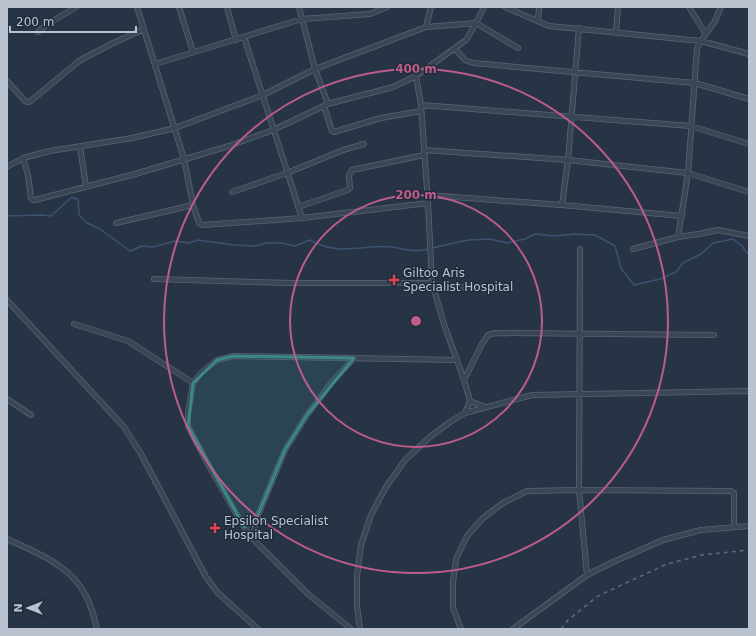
<svg xmlns="http://www.w3.org/2000/svg" width="756" height="636" font-family="'DejaVu Sans',sans-serif">
<rect width="100%" height="100%" fill="#263446"/>
<g fill="none" stroke-linecap="round" stroke-linejoin="round">
<path stroke="#3c526f" stroke-width="1.5" d="M7,216L41,215L51,216L72,197L78,200L79,215L87,223L100,229L130,251L142,246L153,247L175,241L189,243L197,240L234,245L256,246L266,243H281L295,246L310,240C340,257 362,244 392,247C407,249 413,253 429,249
M432,248L468,240L490,239L507,243L525,239L535,234L555,236L575,234L595,235L615,246L621,268L634,285L660,279L676,272L683,263L701,254L713,243L733,239L741,245L749,255"/>
<g stroke="#5a6472" stroke-width="6">
<path id="minor" d="M137,7L184,159L193,205L199,223L203,225L302,218L428,203L432,283L444,324L464,380L470,401L465,413
M179,7L193,52
M227,7L236,40
M299,7L315,69L328,104
M505,7L549,26L701,41L749,54
M689,7L706,34
M538,20L539,7
M426,27L431,7
M38,32L46,25L76,7
M616,32L618,7
M244,37L302,218
M455,49L465,60L473,63L695,83L749,99
M155,64L302,19L370,14L387,7
M416,76L421,105L428,203
M7,81L25,101L29,102L32,100L79,61L111,44L144,29
M421,105L691,126L749,144
M324,106L332,131L334,132L381,118L421,111
M80,147L86,187
M424,150L568,160L688,173L749,192
M23,158L28,175L31,198L33,200H35L135,174L229,146L273,130L328,104L393,87L416,76L466,40L476,23L484,7
M7,167L23,158L50,151L132,138L175,128L263,95L315,69L426,27L476,23L518,48
M232,192L287,173L343,150L364,144
M427,195L562,205L682,216
M562,205L568,160L579,28
M298,207L348,190L350,188L349,175L352,170L424,155
M116,223L193,205
M678,237L688,173L697,49L699,44L715,21L721,7
M580,249L579,490L587,575
M633,249L678,237L699,234L718,230L749,236
M154,279L292,283H432
M433,287H486
M7,300L124,427L141,454L206,577L218,593L258,629
M74,324L128,341L193,383
M464,380L482,344L488,335L495,333L714,335
M7,399L31,415
M470,401L485,407
M244,527L256,520
M7,539C42,555 78,568 91,608C94,615 95,622 97,629
M253,539L256,520L285,450L307,415L332,382L354,358
M351,629L308,594L253,539L244,527L205,459L188,426V413L193,383L201,373L217,360L233,356L457,360
M360,629L357,606V576L361,545L371,515L386,487L405,460L431,436L450,422L465,413L532,395L749,391
M461,629L453,608V583L456,559L467,536L483,518L503,503L527,491L579,490L731,491L734,493V526
M513,629L587,575L611,563L663,540L701,530L749,526"/>
</g>
<use href="#minor" stroke="#3b4655" stroke-width="4.5"/>
<path stroke="#5d6a7c" stroke-width="1.5" stroke-dasharray="4 4" stroke-linecap="butt" d="M561,629L568,620L598,596L667,564L702,555L749,550"/>
</g>
<path fill="#3a8986" fill-opacity="0.2" stroke="#3a8986" stroke-width="3" stroke-linejoin="round" d="M233,356L354,358L307,415L285,450L256,520L244,527L188,426L193,383L217,360Z"/>
<g fill="none" stroke="#be5c89" stroke-width="2">
<circle cx="416" cy="321" r="126"/>
<circle cx="416" cy="321" r="252"/>
</g>
<g fill="#e0444e" stroke="#202b3b" stroke-width="1.5">
<path d="M392 274h4v4h4v4h-4v4h-4v-4h-4v-4h4z"/>
<path d="M213 522h4v4h4v4h-4v4h-4v-4h-4v-4h4z"/>
</g>
<g text-anchor="middle" dominant-baseline="central" stroke-width="3" stroke-linejoin="round" paint-order="stroke">
<g font-size="12" fill="#b9c2ce" stroke="#202b3b" text-anchor="start">
<text x="403" y="273">Giltoo Aris<tspan x="403" dy="14">Specialist Hospital</tspan></text>
<text x="224" y="521">Epsilon Specialist<tspan x="224" dy="14">Hospital</tspan></text>
</g>
</g>
<circle cx="416" cy="321" r="6" fill="#be5c89" stroke="#202b3b" stroke-width="2"/>
<g font-size="12" text-anchor="middle" font-weight="bold" fill="#be5c89" stroke="#202b3b" stroke-width="3" stroke-linejoin="round" paint-order="stroke">
<text x="416" y="73">400 m</text>
<text x="416" y="199">200 m</text>
</g>
<rect width="756" height="636" fill="none" stroke="#b9c2ce" stroke-width="16"/>
<g transform="translate(28 608) rotate(270)" stroke="#202b3b" stroke-width="3" paint-order="stroke">
<path d="M0-3L7 15L0 10L-7 15Z" fill="#b9c2ce"/>
<text y="-6" font-size="11" font-weight="bold" text-anchor="middle" fill="#b9c2ce">N</text>
</g>
<path d="M10 26v6h126v-6" fill="none" stroke="#b9c2ce" stroke-width="2"/>
<text x="16" y="26" font-size="12" fill="#b9c2ce" stroke="#202b3b" stroke-width="3" paint-order="stroke">200 m</text>
</svg>
